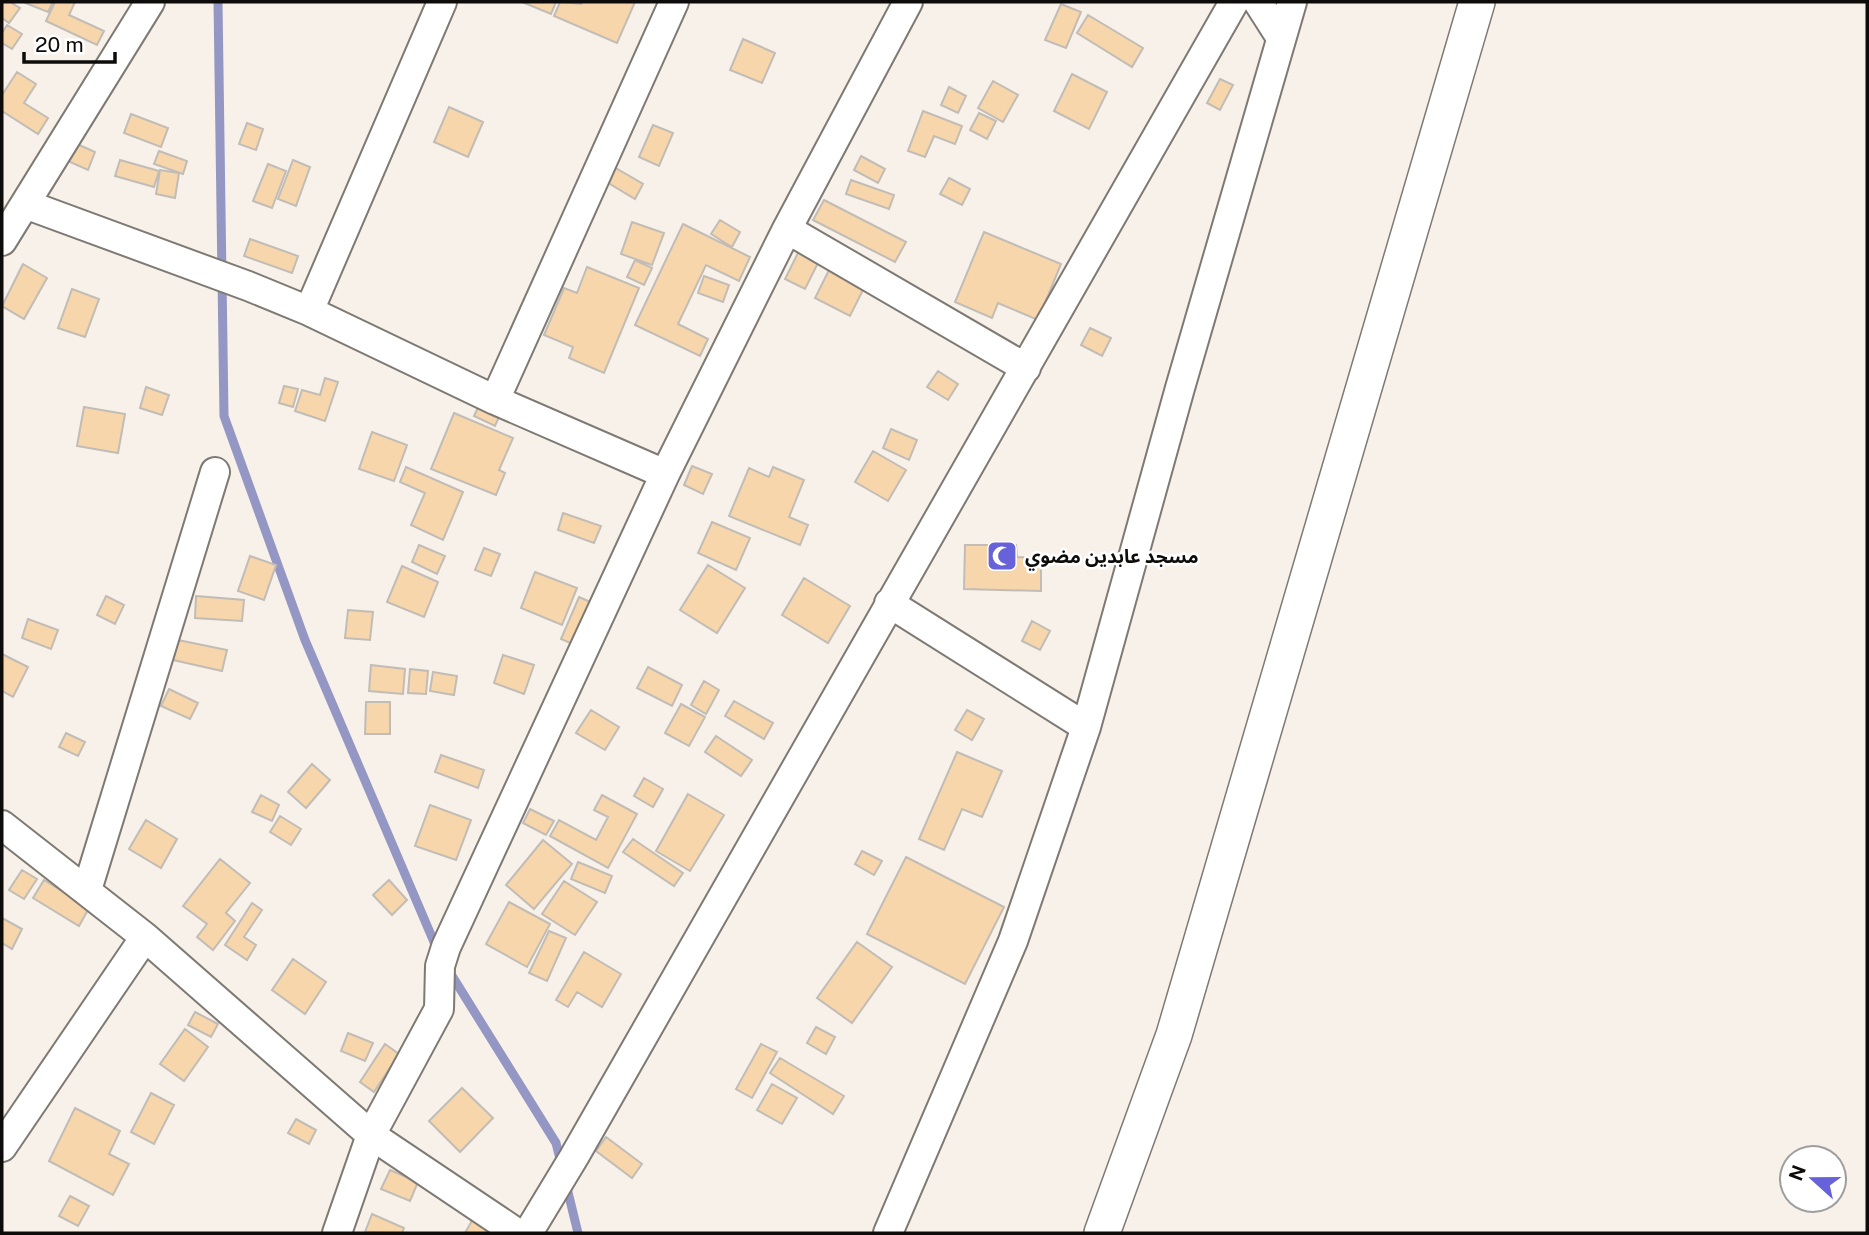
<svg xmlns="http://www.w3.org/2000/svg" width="1869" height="1235" font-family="'Public Sans','Noto Sans Arabic',sans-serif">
<rect width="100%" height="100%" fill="#f7f1ea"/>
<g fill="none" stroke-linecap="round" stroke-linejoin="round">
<path stroke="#9497c4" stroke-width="9" d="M218,2L224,416L305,640L437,949
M449,971L556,1143L562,1167
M566,1184L578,1233"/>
</g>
<path fill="#f7d6ac" stroke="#c1bcb5" stroke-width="2" d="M2,2H10L20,8L9,23L2,18Z
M23,2H53L48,12Z
M55,2H75L69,15L104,31L97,45L46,21Z
M522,2H556L551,14Z
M560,2L581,4L582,2H635L617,43L554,16Z
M1061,4L1081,12L1066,48L1045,40Z
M1088,15L1143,48L1132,67L1077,33Z
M7,25L22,34L12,49L2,43V33Z
M743,39L775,53L762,83L730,70Z
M17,72L36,84L24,103L48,118L38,134L2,111V95Z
M1072,74L1107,92L1089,129L1054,111Z
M1220,79L1233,85L1220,110L1207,103Z
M993,81L1018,95L1003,122L978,108Z
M949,87L966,96L958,113L941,105Z
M449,107L483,122L468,157L434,142Z
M923,111L962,126L955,144L934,136L925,157L908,151Z
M979,113L996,121L987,139L970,130Z
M131,114L168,128L161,147L124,133Z
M247,123L263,129L256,150L239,144Z
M653,125L673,133L659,166L639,157Z
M68,140L95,152L88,170L61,158Z
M159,151L187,161L183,174L154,164Z
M861,156L885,169L878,183L854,170Z
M120,160L159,171L154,187L115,176Z
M293,160L310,167L296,206L278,199Z
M268,164L286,171L272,208L253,201Z
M614,167L643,184L635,199L605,181Z
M160,170L179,173L175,198L156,194Z
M949,178L970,189L962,205L940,194Z
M851,180L894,195L889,209L846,194Z
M824,200L906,242L895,262L813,220Z
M720,220L740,232L732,247L711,234Z
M632,222L664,233L652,265L621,254Z
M683,224L750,257L739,281L706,265L678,324L708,339L700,356L635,325Z
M984,232L1061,264L1038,320L998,303L992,318L955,302Z
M250,239L298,256L292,273L244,256Z
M801,247L821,257L805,289L785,279Z
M635,260L652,268L644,285L627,277Z
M834,260L869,278L850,316L815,298Z
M23,264L47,278L24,319L2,306Z
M587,267L639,288L604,373L569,358L573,347L544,335L564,288L577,293Z
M704,276L729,285L723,302L698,293Z
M72,289L99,299L85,337L58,328Z
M1090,328L1111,338L1102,356L1081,345Z
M938,371L958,384L948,400L927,387Z
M325,378L338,382L325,421L295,411L302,390L320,395Z
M284,386L298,389L293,407L279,403Z
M146,387L169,395L162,415L140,408Z
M481,401L502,410L495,426L474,416Z
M84,407L125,414L118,453L77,446Z
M454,413L513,438L499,470L505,473L496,495L431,469Z
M891,429L917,440L909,460L883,448Z
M372,432L407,445L394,481L359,469Z
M873,451L906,470L888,501L855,482Z
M692,466L712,474L703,494L684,485Z
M406,467L463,492L443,540L411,525L425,493L400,482Z
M773,467L804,480L789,517L808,525L800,545L729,516L749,468L769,477Z
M563,513L601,526L594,543L558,530Z
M712,522L750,538L736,570L698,553Z
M419,545L445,556L437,574L412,562Z
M965,545H1016L1017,557L1041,558V591L964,589Z
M484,548L500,554L491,576L475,570Z
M250,556L276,565L264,600L238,591Z
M708,565L745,588L717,633L680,610Z
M402,566L438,582L424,617L387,602Z
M535,572L577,588L562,625L521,608Z
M804,578L850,606L828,643L782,615Z
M106,596L124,605L115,624L97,615Z
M196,596L244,600L242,621L195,618Z
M579,597L595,604L577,646L561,639Z
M348,610L373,612L370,640L345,638Z
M28,619L58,630L51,649L22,638Z
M1032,621L1050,631L1040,650L1022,641Z
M178,640L227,650L222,671L173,660Z
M2,654L28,667L13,697L2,691Z
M503,655L534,665L524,694L494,683Z
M371,665L405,669L403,694L369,691Z
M648,667L682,685L672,706L637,688Z
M410,669L428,671L426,694L408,693Z
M433,672L457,676L454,695L430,691Z
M704,681L719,690L706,714L691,705Z
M169,689L198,703L190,719L161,706Z
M734,701L773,723L764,739L725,716Z
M366,702H390V734H365Z
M681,704L705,717L689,746L665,733Z
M591,710L619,727L605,750L576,733Z
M967,710L984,719L972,740L955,730Z
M66,733L85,742L78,756L59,747Z
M716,736L752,760L741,776L705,752Z
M957,752L1002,771L982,817L962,809L944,850L919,839Z
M441,755L484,770L478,788L435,772Z
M312,764L330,780L306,808L288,792Z
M644,778L663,789L653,807L634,796Z
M688,794L724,815L690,871L656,851Z
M261,795L279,805L272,821L252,812Z
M602,795L637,814L608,868L550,836L559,820L596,840L608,817L594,810Z
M430,805L471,820L456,860L415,846Z
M530,809L554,821L546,835L523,823Z
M280,816L301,829L291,845L270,832Z
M146,820L177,839L161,868L129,849Z
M633,839L683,873L674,886L623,852Z
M543,840L572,864L534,909L506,885Z
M862,851L882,861L874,875L855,864Z
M906,857L1004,907L965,984L867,934Z
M220,859L250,883L226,913L235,921L213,950L197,937L207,924L183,906Z
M578,862L612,876L605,893L571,879Z
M22,870L37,879L24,899L9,890Z
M44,880L89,908L79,926L33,898Z
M389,880L407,900L392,915L373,895Z
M564,881L597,902L575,935L542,914Z
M509,902L550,924L527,967L486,944Z
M252,903L262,910L244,937L256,945L247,960L225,945Z
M2,918L22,929L12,949L2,943Z
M549,931L566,938L547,981L529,973Z
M857,942L892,967L852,1023L817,998Z
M584,952L621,974L602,1007L577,992L568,1007L556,1000Z
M293,959L326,982L305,1014L272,990Z
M195,1012L218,1024L211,1037L188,1025Z
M816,1027L835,1037L826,1054L807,1043Z
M185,1029L208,1047L184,1081L160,1064Z
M348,1033L373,1043L365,1061L341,1051Z
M385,1044L399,1054L374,1092L360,1082Z
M761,1044L777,1052L752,1098L736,1089Z
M780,1058L844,1096L833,1114L770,1073Z
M772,1084L797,1098L782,1124L757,1110Z
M462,1088L493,1118L460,1152L429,1121Z
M151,1093L174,1105L154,1144L131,1132Z
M75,1108L120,1131L109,1154L129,1164L113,1195L49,1161Z
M296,1119L316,1130L309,1144L288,1133Z
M606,1137L642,1164L632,1178L596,1151Z
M390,1170L418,1182L410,1201L381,1189Z
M70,1196L89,1206L78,1226L59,1216Z
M372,1214L404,1228L402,1233L365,1232Z
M474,1217L491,1226L487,1233H465Z"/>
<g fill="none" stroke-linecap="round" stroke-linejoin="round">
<g stroke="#7e7973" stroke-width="32">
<path id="minor" d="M1258,2L1281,38
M25,204L248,286L309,311L495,400L665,474
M787,229L1026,368
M2,241L150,2
M309,311L442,2
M495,400L674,2
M889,603L1086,727
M2,825L145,937L371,1135L517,1233
M87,890L215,472
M2,1147L145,937
M337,1233L371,1135L439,1009L440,966L446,947L665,474L787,229L908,2
M528,1233L574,1157L1234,2
M888,1233L1013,941L1086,727L1180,388L1292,2"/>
</g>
<g stroke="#7e7973" stroke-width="38">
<path id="tertiary" d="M1102,1233L1174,1035L1477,2"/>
</g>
<use href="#minor" stroke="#fff" stroke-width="28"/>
<use href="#tertiary" stroke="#fff" stroke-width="35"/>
</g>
<defs>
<g id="mosque-square" transform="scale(1.575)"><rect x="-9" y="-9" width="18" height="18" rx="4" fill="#6761da" stroke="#fff"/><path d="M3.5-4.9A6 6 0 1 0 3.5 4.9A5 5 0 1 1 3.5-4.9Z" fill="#fff"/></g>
</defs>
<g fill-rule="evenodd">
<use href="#mosque-square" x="1002" y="556"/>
</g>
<g text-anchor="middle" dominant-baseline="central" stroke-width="5" stroke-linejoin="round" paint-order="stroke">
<g font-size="19" font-weight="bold" fill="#0e0c0a" stroke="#fff" text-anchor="start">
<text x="1025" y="556">مسجد عابدين مضوي</text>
</g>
</g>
<rect width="1869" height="1235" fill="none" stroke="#0e0c0a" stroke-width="7"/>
<g transform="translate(1813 1179) rotate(291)"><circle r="33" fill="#ffffff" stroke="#9f9e9d" stroke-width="2"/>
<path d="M0-5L12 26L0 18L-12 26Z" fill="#6761da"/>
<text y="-10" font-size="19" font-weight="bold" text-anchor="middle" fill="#0e0c0a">N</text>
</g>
<path d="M24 52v10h91v-10" fill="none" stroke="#0e0c0a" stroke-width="3.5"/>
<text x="35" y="52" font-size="21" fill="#0e0c0a" stroke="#ffffff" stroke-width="5" paint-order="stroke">20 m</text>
</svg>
